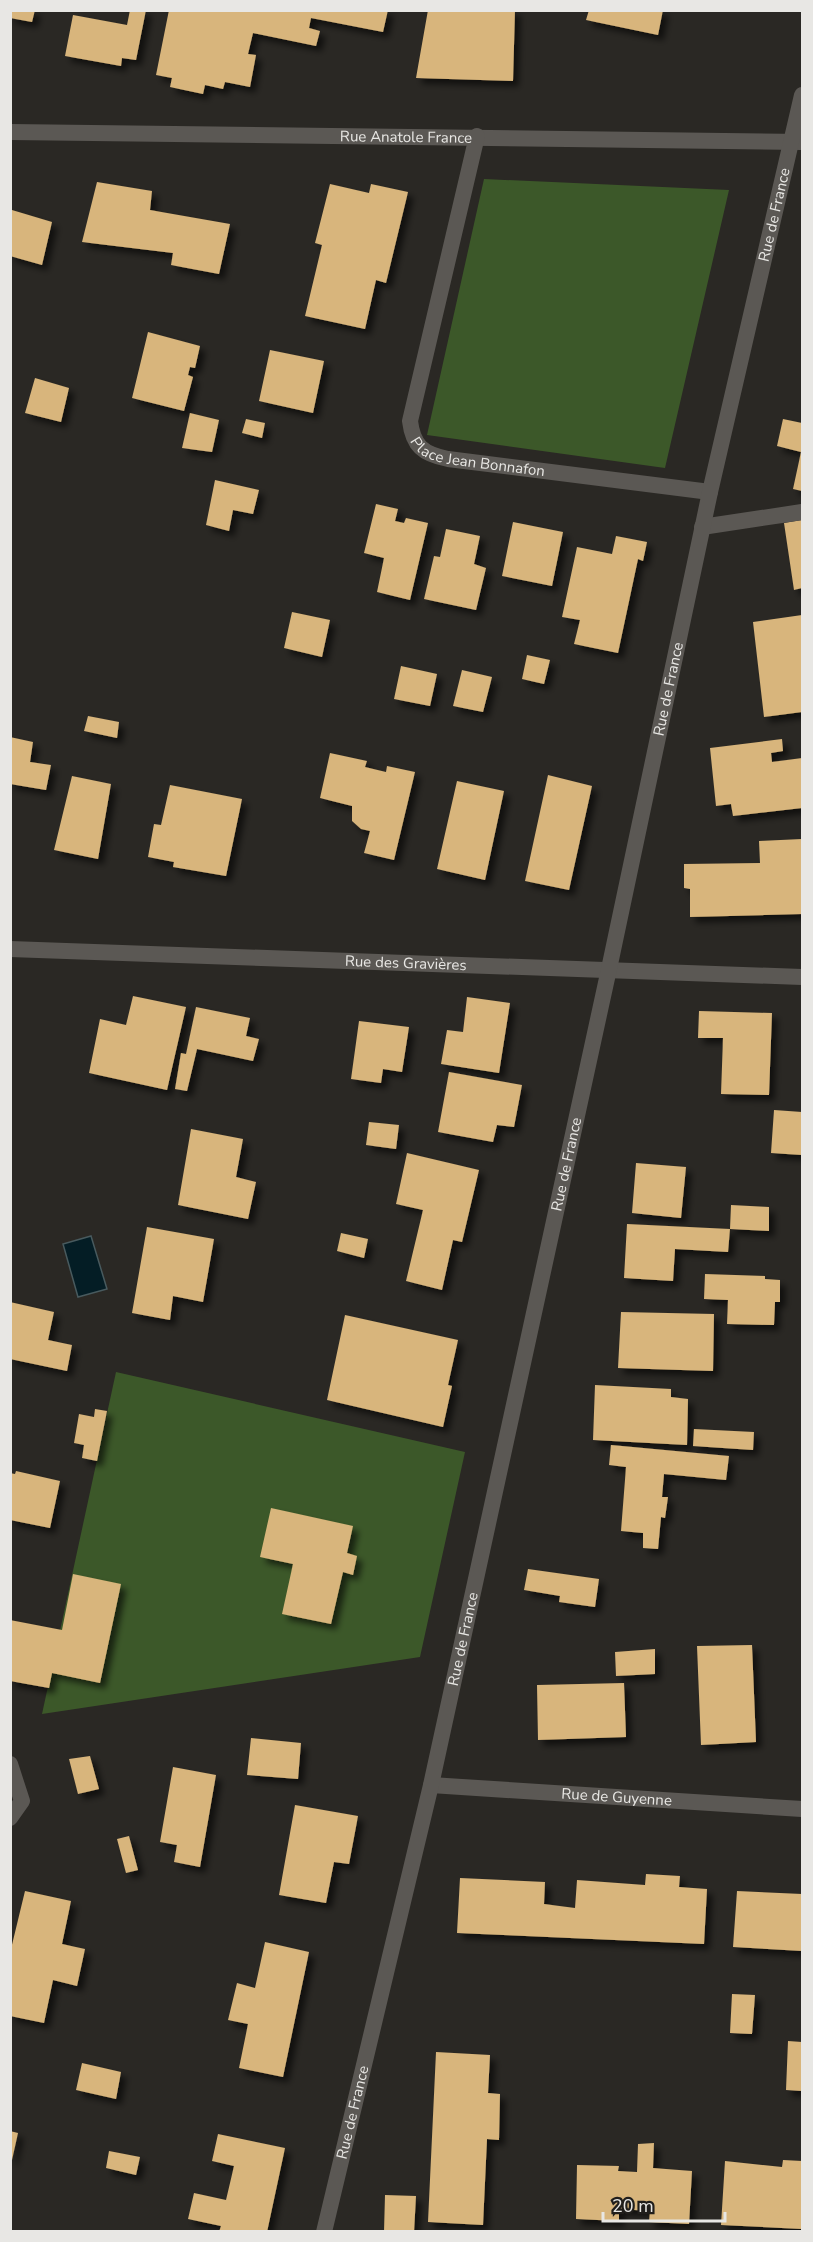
<svg xmlns="http://www.w3.org/2000/svg" width="813" height="2242" font-family="'Nunito Sans',sans-serif">
<defs>
<filter id="shadow"><feDropShadow dx="5.5" dy="5.5" stdDeviation="3" flood-color="#0009"/></filter>
</defs>
<rect width="100%" height="100%" fill="#2a2824"/>
<path fill="#3c5829" d="M484,179L729,190L665,468L427,435Z
M116,1372L465,1452L420,1657L42,1714Z"/>
<path fill="#041d25" stroke="#485a5e" stroke-width="1.5" d="M91,1236L107,1289L78,1297L63,1244Z"/>
<path fill="#d8b57b" filter="url(#shadow)" d="M10,10H35L32,22L10,18Z
M130,10H146L136,60L122,58L121,66L65,56L73,15L127,25Z
M169,10H388L383,32L311,18L309,28L320,31L316,46L253,33L248,54L256,55L250,87L225,82L223,89L205,85L203,94L170,87L172,78L156,75Z
M428,10H515L513,81L416,78Z
M589,10H663L658,35L586,20Z
M97,182L152,191L150,210L230,224L219,274L171,265L173,253L82,242Z
M330,184L369,193L371,184L408,192L386,283L376,280L365,329L305,316L322,245L315,243Z
M12,210L52,222L42,265L10,256Z
M148,332L200,346L195,368L190,367L188,375L193,377L184,411L132,398Z
M270,350L324,361L313,413L259,401Z
M35,378L69,388L61,422L25,413Z
M190,413L219,420L212,452L182,448Z
M246,419L265,423L262,438L242,433Z
M783,419L802,423V491L793,489L801,452L777,446Z
M215,480L259,490L253,514L233,510L229,531L206,525Z
M376,504L398,509L395,521L404,523L406,518L428,523L410,600L377,592L384,558L364,553Z
M802,520V588L794,590L784,523Z
M513,522L563,532L552,586L502,576Z
M446,529L480,536L474,564L486,568L476,610L424,599L434,556L440,557Z
M616,536L647,542L643,561L638,559L618,653L574,644L580,620L562,617L577,547L612,554Z
M292,612L330,620L322,657L284,648Z
M802,615V712L764,717L753,622Z
M527,655L550,660L544,684L522,679Z
M401,666L437,674L430,706L394,699Z
M462,670L492,677L483,712L453,706Z
M88,716L119,722L117,738L84,731Z
M10,737L33,742L30,762L51,765L46,790L10,784Z
M782,739L783,751L771,753L772,762L802,758V808L733,816L731,804L716,806L710,748Z
M330,753L367,761L365,767L386,772L387,766L415,772L394,860L364,853L370,831L361,829L352,821V806L320,798Z
M548,775L592,786L569,890L525,881Z
M72,776L111,784L98,859L54,850Z
M457,781L504,791L485,880L437,869Z
M170,785L242,799L226,876L173,867L174,862L148,857L154,824L161,825Z
M802,839V914L690,917V889L684,888V864L760,863L759,841Z
M133,996L186,1007L167,1090L89,1073L100,1019L126,1025Z
M467,997L510,1003L499,1073L441,1064L447,1030L463,1032Z
M196,1007L250,1018L246,1036L259,1039L253,1061L197,1049L187,1091L175,1089L181,1053L186,1054Z
M699,1011L772,1013L769,1095L721,1094L723,1038H698Z
M359,1021L409,1027L402,1072L383,1069L381,1083L351,1079Z
M449,1072L522,1085L514,1127L497,1125L493,1142L438,1132Z
M774,1110L802,1112V1155L771,1153Z
M369,1122L399,1125L396,1149L366,1145Z
M191,1129L243,1139L236,1177L256,1182L248,1219L178,1205Z
M407,1153L479,1170L462,1242L453,1240L442,1290L406,1281L423,1210L396,1204Z
M636,1163L686,1167L681,1218L632,1213Z
M731,1205L769,1207V1231L730,1229Z
M627,1224L730,1229L728,1252L675,1249L673,1281L624,1278Z
M147,1227L214,1239L203,1302L173,1296L170,1320L132,1313Z
M341,1233L368,1239L364,1258L337,1251Z
M705,1274L765,1276V1279L780,1280V1302H775L774,1325L727,1324L728,1300L704,1299Z
M10,1302L54,1312L48,1340L72,1345L67,1371L10,1359Z
M621,1312L714,1314L713,1371L618,1368Z
M345,1315L458,1340L448,1385L452,1386L443,1427L327,1400Z
M595,1385L671,1389V1397L688,1399L687,1445L593,1440Z
M95,1409L107,1411L97,1461L82,1458L84,1445L74,1443L79,1414L94,1417Z
M694,1429L754,1432L753,1450L693,1446Z
M611,1445L729,1456L726,1480L664,1474L662,1497H668L665,1518L661,1517L658,1549L643,1548V1533L621,1531L626,1467L609,1465Z
M16,1471L60,1481L50,1528L10,1520V1473L15,1474Z
M271,1508L353,1526L347,1553L357,1556L353,1575L343,1572L331,1624L282,1614L293,1564L260,1557Z
M528,1569L599,1579L595,1607L559,1602L560,1596L524,1590Z
M73,1574L121,1584L100,1683L52,1673L49,1688L10,1681V1620L62,1630Z
M752,1645L756,1742L701,1745L697,1646Z
M655,1649V1674L616,1676L615,1652Z
M624,1683L626,1737L538,1740L537,1685Z
M251,1738L301,1743L298,1779L247,1775Z
M90,1756L99,1789L78,1794L69,1759Z
M173,1767L216,1775L200,1867L174,1862L177,1845L160,1842Z
M295,1805L358,1816L349,1864L334,1862L326,1903L279,1895Z
M129,1836L138,1870L126,1873L117,1839Z
M646,1874L680,1876L679,1887L707,1889L704,1944L457,1933L460,1878L545,1882L544,1904L575,1908L577,1880L645,1885Z
M25,1891L71,1901L62,1944L85,1949L77,1986L53,1980L44,2023L10,2016V1953Z
M737,1891L802,1894V1951L733,1947Z
M265,1942L309,1952L283,2077L239,2068L248,2024L228,2020L237,1983L255,1988Z
M732,1994L755,1995L752,2034L730,2033Z
M788,2041L802,2042V2091L786,2090Z
M436,2052L490,2055L488,2093L500,2094L499,2140L487,2139L483,2225L428,2222Z
M82,2063L121,2072L116,2099L76,2090Z
M10,2131L18,2133L12,2160H10Z
M218,2134L285,2148L267,2232H219L221,2226L188,2219L194,2193L226,2200L234,2166L212,2161Z
M654,2143L653,2168L692,2171L689,2224L649,2222L650,2211L619,2209V2221L576,2219L577,2165L619,2166L618,2171L637,2172L638,2144Z
M109,2151L140,2157L136,2175L106,2168Z
M783,2160L802,2161V2229L721,2225L725,2161L782,2167Z
M385,2195L416,2196L414,2232H384Z"/>
<g fill="none" stroke-linecap="round" stroke-linejoin="round">
<path stroke="#5b5854" stroke-width="16" d="M702,527L802,512"/>
<g stroke="#5b5854" stroke-width="16">
<path id="s1" d="M10,132L802,142"/>
<path id="s2" d="M477,136L410,421C413,446 423,454 448,459L710,492"/>
<path id="s3" d="M10,949L802,977"/>
<path d="M10,1764L22,1801L10,1818"/>
<path id="s4" d="M431,1785L802,1809"/>
<path id="s5" d="M324,2232L431,1785L609,969L710,492L802,95"/>
</g>
</g>
<g text-anchor="middle" dominant-baseline="central" stroke-width="6" stroke-linejoin="round" paint-order="stroke">
<g font-size="15" fill="#e8e7e4" stroke="#201e1b">
<text stroke="none"><textPath href="#s1" startOffset="396">Rue Anatole France</textPath></text>
<text stroke="none"><textPath href="#s5" startOffset="2067">Rue de France</textPath></text>
<text stroke="none"><textPath href="#s2" startOffset="380">Place Jean Bonnafon</textPath></text>
<text stroke="none"><textPath href="#s5" startOffset="1581">Rue de France</textPath></text>
<text stroke="none"><textPath href="#s3" startOffset="396">Rue des Gravières</textPath></text>
<text stroke="none"><textPath href="#s5" startOffset="1095">Rue de France</textPath></text>
<text stroke="none"><textPath href="#s5" startOffset="609">Rue de France</textPath></text>
<text stroke="none"><textPath href="#s4" startOffset="186">Rue de Guyenne</textPath></text>
<text stroke="none"><textPath href="#s5" startOffset="123">Rue de France</textPath></text>
</g>
</g>
<rect width="813" height="2242" fill="none" stroke="#e8e7e4" stroke-width="24"/>
<path d="M603 2212v9h122v-9" fill="none" stroke="#e8e7e4" stroke-width="3"/>
<text x="612" y="2212" font-size="18" fill="#e8e7e4" stroke="#201e1b" stroke-width="4.5" paint-order="stroke">20 m</text>
</svg>
